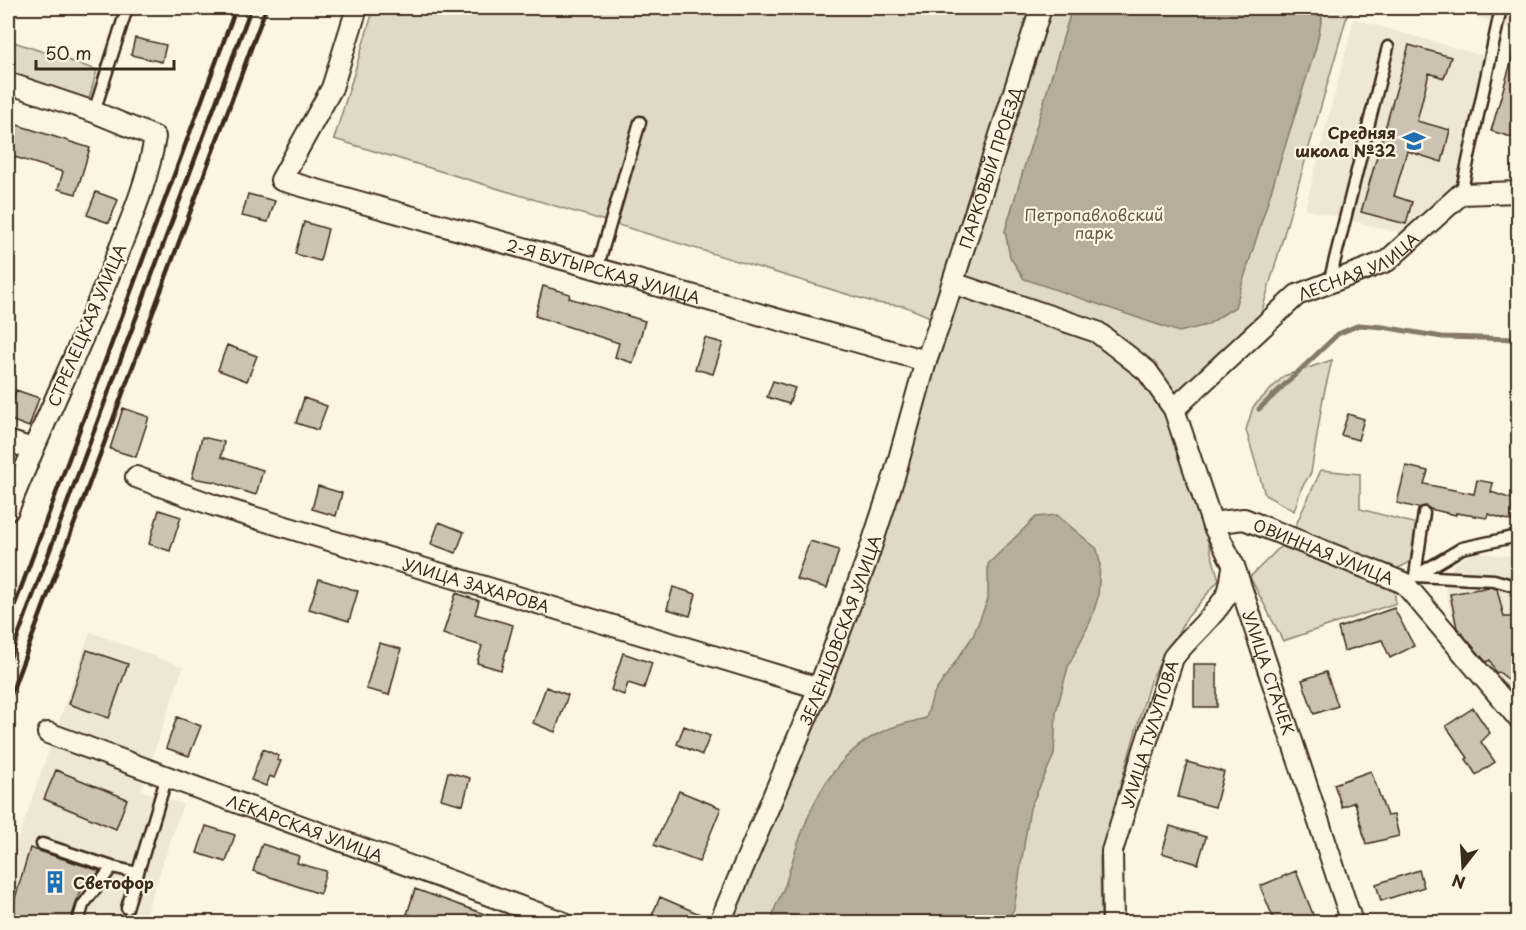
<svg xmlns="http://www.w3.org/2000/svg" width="1526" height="930" font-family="'Playpen Sans',sans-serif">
<rect width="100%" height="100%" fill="#fcf5e5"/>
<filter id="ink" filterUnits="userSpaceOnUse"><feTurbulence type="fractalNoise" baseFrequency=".0167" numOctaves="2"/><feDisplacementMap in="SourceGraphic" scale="12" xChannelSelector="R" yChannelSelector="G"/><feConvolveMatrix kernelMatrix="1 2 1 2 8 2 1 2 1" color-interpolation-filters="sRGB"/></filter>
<g filter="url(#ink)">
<path fill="#eee6d6" d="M1447,8H1518V32L1487,20Z
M1354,19L1483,56L1453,193L1405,234L1305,209Z
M1475,552L1507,556L1518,555V704L1456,637L1445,587L1453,564Z
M90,632L183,667L141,790L183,804L143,922H8V868Z"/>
<path fill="#e0d8c8" stroke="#8e8173" stroke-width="1.5" d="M374,8H1359L1347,16L1261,314L1176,430L1219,580L1186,619L1150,681L1100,857L1101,922H731L846,627L945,341L928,316L904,306L876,303L334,139Z
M8,40L97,70L89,99L8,72Z
M1332,360L1323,398L1311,473L1302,487L1294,511L1265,495L1246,430L1253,407L1284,376Z
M1321,470L1360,474V509L1417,524L1412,561L1393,571L1293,531Z
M1281,546L1394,590L1396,603L1283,641L1250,577Z"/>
<path fill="#b7ad9e" stroke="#85796b" stroke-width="1.5" d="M1072,8H1324L1316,47L1235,307L1207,325L1179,332L1024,279L1010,257L1005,231Z
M1057,515L1097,549L1100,563L1098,597L1091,620L1068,667L1056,712L1054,755L1030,808L1014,909L1006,922H773C771,908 784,893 787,879C803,822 826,755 886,730C898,724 913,722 926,718L933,695L973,636L988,599V564L1036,517Z"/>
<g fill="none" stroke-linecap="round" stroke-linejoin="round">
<path stroke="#85796b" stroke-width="5" d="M1259,409L1338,334L1359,325L1383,327L1442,337L1518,339"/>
</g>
<path fill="#ccc2b3" stroke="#3b2a1e" stroke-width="1.5" d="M135,38L166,45L162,62L131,55Z
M1409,45L1451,57L1444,78L1429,73L1417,121L1450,130L1442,162L1407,151L1394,196L1412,202L1406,224L1361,212Z
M1514,52H1518V139L1491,131Z
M8,122L90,148L76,194L58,189L63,172L8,155Z
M96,192L118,200L109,223L87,215Z
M248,194L275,201L268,222L242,216Z
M304,222L328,229L320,261L295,254Z
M543,286L570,294L569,298L645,321L633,363L615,357L619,343L535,316Z
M705,338L723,343L713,374L695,369Z
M227,345L257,356L247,381L218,370Z
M773,381L795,388L789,404L767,397Z
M16,390L39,398L29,427L8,419Z
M304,398L327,406L318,430L296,423Z
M123,408L149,417L136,457L110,449Z
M1348,414L1364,419L1358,440L1341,435Z
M202,437L224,442L221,457L263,470L256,495L215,482L192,478Z
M1406,466L1428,471L1424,484L1474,494L1477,480L1493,483L1491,492L1518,501V523L1488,514L1487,518L1456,513V515L1430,509L1426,506L1418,508L1397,503Z
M318,486L342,493L336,516L312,509Z
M159,510L181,517L170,551L149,544Z
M439,522L464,532L456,553L431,544Z
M810,541L839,550L827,588L796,579Z
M319,579L358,591L349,621L309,609Z
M673,587L696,594L690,616L667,609Z
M1490,587L1497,589L1504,617H1512L1514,622L1518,620V687L1499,672L1496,673L1490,660L1486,662L1457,628L1450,594Z
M456,593L479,601L475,614L513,625L501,670L477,663L482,646L443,634Z
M1394,608L1414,646L1390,658L1382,640L1344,651L1338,628Z
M379,643L401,649L389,695L366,689Z
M87,650L128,664L109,718L69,704Z
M623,653L652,663L644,688L628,683L624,695L611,690Z
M1194,664H1217V707H1194Z
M1326,672L1338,706L1314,714L1302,680Z
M546,687L568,695L555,732L533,723Z
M1473,708L1490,733L1481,742L1495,762L1476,775L1466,759L1468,758L1446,726Z
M177,717L201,726L189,756L166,748Z
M684,726L710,736L702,755L677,744Z
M263,749L279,756L277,760L281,761L274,778L270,776L266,786L251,780Z
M1187,762L1224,772L1215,807L1178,797Z
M56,770L127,799L116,829L44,799Z
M1371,771L1387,816L1394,815L1399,836L1366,844L1355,802L1342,807L1334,784Z
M448,772L470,778L463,805L441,799Z
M679,791L721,808L699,862L654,845Z
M206,826L235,835L226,862L197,853Z
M1170,826L1206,837L1198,864L1162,853Z
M262,844L299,856L297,863L326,871L320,894L253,871Z
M30,848L100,871L79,894L70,922H8Z
M1419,870L1424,887L1381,901L1376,884Z
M1296,871L1316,922H1275L1260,886Z
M415,889L504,921V922H436L407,914Z
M660,897L709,918L708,922H649Z"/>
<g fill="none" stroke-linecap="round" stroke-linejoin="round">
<g stroke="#3b2a1e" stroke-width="15">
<path id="lane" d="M94,112L127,8
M1461,194L1501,8
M597,269L640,122
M1329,283L1388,47
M1424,513L1415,576L1494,580L1518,587
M1417,575L1462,548L1518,536
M42,844L112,867
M127,908L167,776
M78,922L83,905L112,867L138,873"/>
</g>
<g stroke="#3b2a1e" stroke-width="24">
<g id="street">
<path id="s1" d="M357,8L332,88L281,180L926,361"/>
<path d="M8,83L94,112L155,137C148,182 130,221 114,263C81,346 41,427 8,510"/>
<path id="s2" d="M953,283L1097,332L1147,371L1174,409L1212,523L1234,566L1352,922"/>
<path id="s3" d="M1174,409L1297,295L1387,261L1461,194L1518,192"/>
<path d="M8,441L32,449"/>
<path id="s4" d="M136,477L213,505L819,688"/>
<path id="s5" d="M1212,523L1244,519L1404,583L1518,718"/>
<path id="s6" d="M48,733L562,922"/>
<path id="s7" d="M720,922L819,688L866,562L894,477L926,361L938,328L1041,8"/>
<path id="s8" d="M1113,922L1112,851L1173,658C1189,636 1212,620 1226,596C1231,589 1231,577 1233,568"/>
</g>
</g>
<use href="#lane" stroke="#fcf5e5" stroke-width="10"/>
<use href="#street" stroke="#fcf5e5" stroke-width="20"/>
<path stroke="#3b2a1e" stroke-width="4.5" d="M8,623L236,8
M8,663L251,8
M8,702L266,8"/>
</g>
</g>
<defs>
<g id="school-bare" transform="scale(1.8)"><path d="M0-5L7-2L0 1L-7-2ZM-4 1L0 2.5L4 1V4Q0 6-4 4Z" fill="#1f6fb2" stroke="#fcf5e5" stroke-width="2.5" paint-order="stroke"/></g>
<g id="building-bare" transform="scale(1.8)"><path d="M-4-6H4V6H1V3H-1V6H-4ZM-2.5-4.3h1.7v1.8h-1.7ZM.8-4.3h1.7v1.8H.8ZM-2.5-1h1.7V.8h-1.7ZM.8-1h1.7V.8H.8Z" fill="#1f6fb2" stroke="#fcf5e5" stroke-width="2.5" paint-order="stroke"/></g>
</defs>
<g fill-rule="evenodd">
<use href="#school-bare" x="1414" y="141"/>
<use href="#building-bare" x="55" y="882"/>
</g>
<g text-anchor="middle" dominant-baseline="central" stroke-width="4.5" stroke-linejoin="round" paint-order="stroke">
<g font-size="16" font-weight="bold" fill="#3b2a1e" stroke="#fcf5e5" text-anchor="end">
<text x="1396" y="132">Средняя<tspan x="1396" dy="18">школа №32</tspan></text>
<text x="73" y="882" text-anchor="start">Светофор</text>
</g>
<g font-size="16" fill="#3b2a1e" stroke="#fcf5e5">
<text stroke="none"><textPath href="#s7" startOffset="802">ПАРКОВЫЙ ПРОЕЗД</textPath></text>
<text stroke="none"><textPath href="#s3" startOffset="236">ЛЕСНАЯ УЛИЦА</textPath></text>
<text stroke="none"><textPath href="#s1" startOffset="524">2-Я БУТЫРСКАЯ УЛИЦА</textPath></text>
<text transform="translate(86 325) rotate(-67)">СТРЕЛЕЦКАЯ УЛИЦА</text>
<text stroke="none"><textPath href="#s5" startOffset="118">ОВИННАЯ УЛИЦА</textPath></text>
<text stroke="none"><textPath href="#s4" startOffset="357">УЛИЦА ЗАХАРОВА</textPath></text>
<text stroke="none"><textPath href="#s7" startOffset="316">ЗЕЛЕНЦОВСКАЯ УЛИЦА</textPath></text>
<text stroke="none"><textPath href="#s2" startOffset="543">УЛИЦА СТАЧЕК</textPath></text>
<text stroke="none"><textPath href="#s8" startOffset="194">УЛИЦА ТУЛУПОВА</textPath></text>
<text stroke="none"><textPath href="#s6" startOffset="274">ЛЕКАРСКАЯ УЛИЦА</textPath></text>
</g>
<g font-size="16" fill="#645648" stroke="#fcf5e5">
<text x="1094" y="214">Петропавловский<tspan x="1094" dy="18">парк</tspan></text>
</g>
</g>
<rect width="1526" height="930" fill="none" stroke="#fcf5e5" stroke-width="30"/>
<rect x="15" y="15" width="1496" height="900" fill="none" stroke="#3b2a1e" stroke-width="2" filter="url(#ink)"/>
<g transform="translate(1463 867) rotate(197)" stroke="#fcf5e5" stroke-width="4.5" paint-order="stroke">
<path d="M0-4.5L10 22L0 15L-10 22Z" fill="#3b2a1e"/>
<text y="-9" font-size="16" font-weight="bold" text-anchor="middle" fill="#3b2a1e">N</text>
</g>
<path d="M36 60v9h138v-9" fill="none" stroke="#3b2a1e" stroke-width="3"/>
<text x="45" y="60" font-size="18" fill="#3b2a1e" stroke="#fcf5e5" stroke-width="4.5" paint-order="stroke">50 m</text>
</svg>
